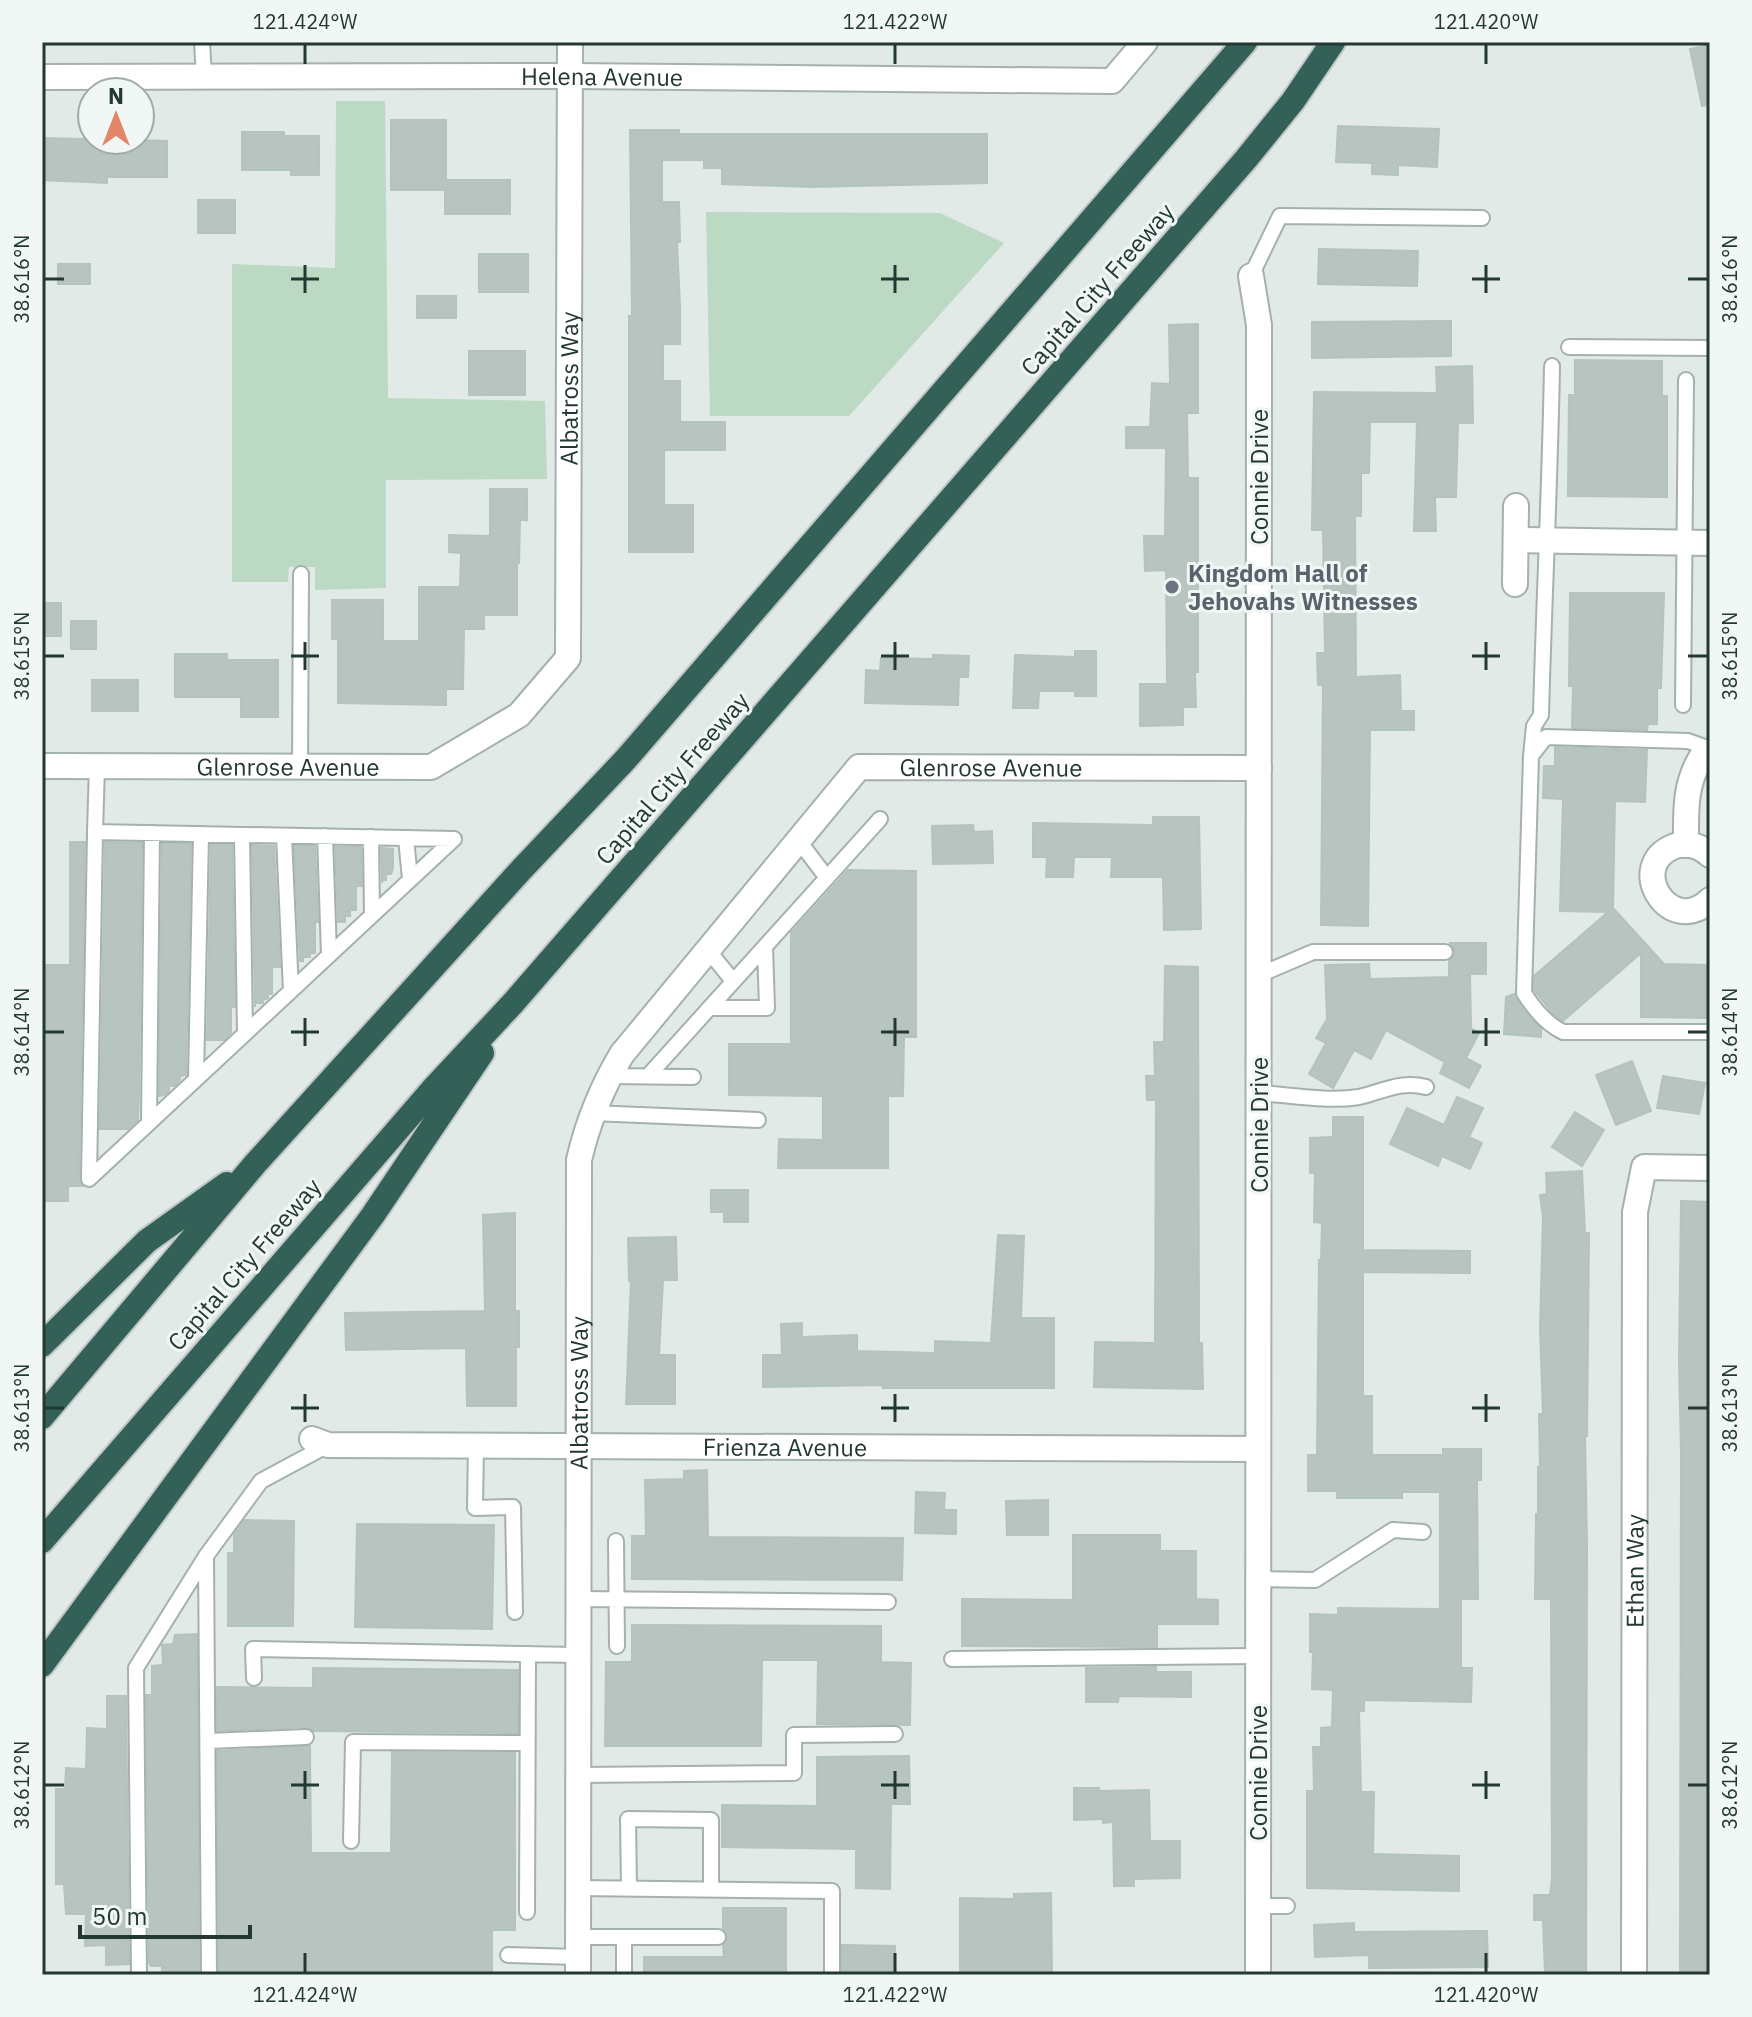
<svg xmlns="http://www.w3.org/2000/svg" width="1752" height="2017" font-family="'IBM Plex Sans',sans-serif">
<rect width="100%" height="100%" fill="#e1eae6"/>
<path fill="#bcd9c4" d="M336,101H385L388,398L545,401L547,479L386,480V588L315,590V567H289L288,582H232V264L335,268Z
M706,212L940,213L1004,243L849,416H710Z"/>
<path fill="#b7c4bf" stroke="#b4c3bd" stroke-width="2" d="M1710,45V105L1702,106L1690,49Z
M391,120H446V180H510V214H445V190H391Z
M1338,126L1439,129L1437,167L1398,165V175L1372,174V163L1336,162Z
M630,130H679V134H987V183L811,187L722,184V168H704V160H662V202H679L680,242H677L680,306V344H663V381H680V422H725V450H664V505H693V552H629V316H632Z
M242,132H284V136H319V175H291V170H242Z
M42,138L167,141V177H107V183L42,180Z
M198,200H235V233H198Z
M1319,249L1418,251L1417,286L1318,284Z
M479,254H528V292H479Z
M58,264H90V284H58Z
M417,296H456V318H417Z
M1451,321V356L1312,358V322Z
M1198,324V413H1187L1188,478H1198V672H1195L1196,707H1183V725L1140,726V684H1167L1166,570L1145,571L1144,536H1165L1166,448H1126V427H1150L1152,383L1170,384L1169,325Z
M469,351H525V395H469Z
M1575,360L1662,361V396H1667V497L1568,496L1569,395H1575Z
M1472,366L1473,423H1458L1456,497H1435L1436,531H1414L1417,422H1370L1369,473H1361V516H1355L1356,677L1400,675L1401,711H1414V730H1370L1368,926L1321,925L1323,685H1318L1317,653H1325L1323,530H1312L1314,392L1437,393L1436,367Z
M490,489H527V520H520L519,563H517V615H484V629H464L463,689H446V705L338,703V639H332V600H383V641H419V587H460L461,553L449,552V535L490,536Z
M1570,593H1664L1661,688H1657V724H1648L1647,730L1572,728L1573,686H1569Z
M42,603H61V636H42Z
M71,621H96V649H71Z
M1075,651H1096V696H1075V691H1039L1038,708H1013L1015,655L1075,657Z
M175,654H227V660H278V717H241V697H175Z
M933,655L969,656L968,677H959L958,705L865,703L866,670L880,671L881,658L933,659Z
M92,680H138V711H92Z
M1555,747L1647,750L1645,802L1615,801L1613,908L1664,964L1710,965V1018L1641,1017V953L1563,1021L1553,1014L1534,990V976L1608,912L1560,911L1563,799L1543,798L1544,766H1555Z
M1153,817H1199L1201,929L1164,930L1163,877H1111L1112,857H1074L1073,877H1046L1047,857H1033V823L1153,825Z
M973,825L974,832L992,831L993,863L933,864L932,826Z
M70,842H85L79,1179L82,1186H68V1201H46V1198H42V1107H46V965H70Z
M105,842L142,843L139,1096L138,1120L128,1129H100Z
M162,843L191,844L186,1075L180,1076V1080L174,1086H169V1091L164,1095L159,1096Z
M211,844L232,845L235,1007H231V1033L224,1040H207Z
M252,845L274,846L280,967H272V994H268V998L263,1000V1003H255V1007Z
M294,846H315L318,922H315V953H310V957H303V961H300Z
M335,847H361L362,886H356V910H350V916H345V922H338Z
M381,848L393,849V868L391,874H386V880H382V883Z
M848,870L916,871V1037H904L903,1096H888V1168H778L779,1139L823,1140V1096L729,1095V1044H791V933Z
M1450,943H1486V974H1470L1471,1028L1479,1033L1466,1058L1481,1066L1469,1088L1440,1073L1445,1062L1386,1030L1371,1059L1354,1050L1333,1088L1309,1074L1326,1043L1316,1038L1327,1019L1325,965L1369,964L1370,979L1449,977V961L1455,953Z
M1165,966L1198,967L1199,1343H1202L1203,1389L1094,1387L1095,1342L1155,1343L1156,1100H1147L1146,1076H1155L1154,1042H1164Z
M1514,994L1524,1011L1541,1029V1037L1504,1034L1506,997Z
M1632,1061L1651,1111L1616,1125L1596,1075Z
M1663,1076L1705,1083L1699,1114L1657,1108Z
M1457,1097L1483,1108L1469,1137L1482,1143L1470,1169L1442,1156L1438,1166L1390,1144L1407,1108L1444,1125Z
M1575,1112L1604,1130L1582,1166L1552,1147Z
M1333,1117H1363V1250L1470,1251V1273L1363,1272V1396H1372V1455H1443V1449H1481V1480H1477L1478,1599H1461V1668H1472L1471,1702L1364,1700V1711H1359L1361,1792H1374L1373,1854L1459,1856V1891L1307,1888V1791H1314L1313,1747H1321V1728L1332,1727L1333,1690L1312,1689L1313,1652H1310V1614L1338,1615V1608L1440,1609V1492H1402V1498H1337V1491H1308V1455H1317L1319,1260H1321L1322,1223L1314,1222L1315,1173H1310V1138L1333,1137Z
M1582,1171L1585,1233H1589L1587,1436H1585L1587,1545L1586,1972L1545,1973L1543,1920H1534V1895H1550L1552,1879L1551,1599H1535L1536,1514H1538V1467H1540L1539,1414H1543L1540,1328L1543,1217L1540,1195L1547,1194L1546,1173Z
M711,1190H748V1222H724V1212H711Z
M1681,1201L1710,1202V1975H1680L1681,1454L1679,1360Z
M515,1213V1311H519V1347H516V1406H467L466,1348L346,1350L345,1313L485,1311L483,1215Z
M998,1235L1024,1236L1021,1318H1054V1388H883V1385L763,1387V1355H782L781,1324L802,1323V1337L857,1335V1351L935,1353V1341L991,1343Z
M676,1237L677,1280H663L659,1355H675V1404H626L631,1281H629L628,1238Z
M707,1470L708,1537L903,1538L902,1580L632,1579V1536H646L645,1480L684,1479V1471Z
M916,1492L945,1493L944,1510H956V1534L915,1533Z
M1048,1500V1535H1007L1006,1501Z
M245,1520L294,1521L293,1626H228V1553H234V1534Z
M357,1524L494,1525L492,1629L355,1627Z
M1073,1535H1160V1551H1196V1599L1218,1600V1624H1157V1647L962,1646V1599L1073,1600Z
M632,1625L881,1626V1662L911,1663L910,1725L817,1724L818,1660H762L761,1746H605L606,1662H632Z
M197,1634L199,1975H162V1966H151L149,1963L146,1695H152V1666L163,1665L162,1645L173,1644L175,1635Z
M1156,1667V1672H1191V1697L1119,1696L1118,1702H1086V1668Z
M313,1668L518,1670V1733L314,1731L306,1727L217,1731V1687L313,1688Z
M107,1696H126L129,1964L106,1965V1945L85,1946L86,1914H66L64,1884H56V1789H65L66,1768L86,1769L87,1728L107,1729Z
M310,1746L311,1853H391L392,1752L515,1753V1930H492V1975H219L217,1751Z
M909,1756L910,1804H891L890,1889L856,1888V1849L722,1847V1805L817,1806V1757Z
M1074,1788H1099V1791L1149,1790L1150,1841H1180V1878L1134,1879V1886H1114L1113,1822L1103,1823V1819L1074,1820Z
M1051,1893L1052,1975H960V1898L1014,1899V1894Z
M723,1908H786V1975H644V1957H724L723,1945L728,1936L723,1929Z
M1354,1923V1932L1487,1931L1488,1967L1369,1968V1955L1315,1957L1314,1925Z
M842,1945L895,1946L894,1971H880V1975H859V1971H842Z"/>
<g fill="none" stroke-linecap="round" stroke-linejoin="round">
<g stroke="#a4b1ad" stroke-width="18">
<path id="service" d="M202,42L204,77
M1251,276L1280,216L1482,218
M1569,347L1710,348
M1683,705L1686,380
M1710,749L1688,741L1546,737L1531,756L1524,993C1534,1009 1546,1024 1563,1032H1710
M1531,756L1534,726L1541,715C1544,599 1550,483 1552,366
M300,767L301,574
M95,832L97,766
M242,835L245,1033
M284,836L291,991
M325,836L329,955
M371,837L372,915
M406,838L410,879
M799,841L827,878
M708,950L733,981
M1259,975L1313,952H1445
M709,1008H767L765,947
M609,1076L693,1077
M648,1076L880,819
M196,1079L201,834
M1259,1093C1291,1095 1327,1102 1359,1097C1382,1092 1401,1080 1426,1087
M592,1113L758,1120
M149,1123L152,833
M89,1179L95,832L454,839
M89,1179L454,839
M476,1445L475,1508L513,1507L515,1612
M616,1541L617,1646
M206,1556L209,1975
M1258,1579L1315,1580L1393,1530L1423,1532
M577,1599L888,1602
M952,1659L1258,1656
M254,1678L253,1649L577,1655
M209,1741L306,1737
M578,1775L794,1773V1735L895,1734
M351,1841L353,1742L527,1743
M578,1888L832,1891V1975
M629,1888L628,1819L711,1820V1890
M1258,1906H1287
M527,1912L528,1654
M578,1937H718
M508,1955L578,1957
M139,1975L136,1668L206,1556L261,1481L328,1445
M624,1975V1937"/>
</g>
<g stroke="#a4b1ad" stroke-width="28">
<g id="minor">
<path id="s1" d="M42,77L569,76L1112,81L1145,42"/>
<path d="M1251,276L1259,325L1258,1975"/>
<path d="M1516,540L1710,543"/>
<path d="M1515,584L1516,506"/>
<path id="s2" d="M42,766L431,767L519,715L568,658L570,42"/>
<path d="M1686,845C1686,811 1684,785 1702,756L1710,755"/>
<path d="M1710,855C1700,846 1688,842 1675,846C1624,865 1670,939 1710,900"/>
<path id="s3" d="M312,1439L328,1445L1258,1449"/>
<path id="s4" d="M578,1975L579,1160C588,1121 601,1089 622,1054L859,767L1259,768"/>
<path id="s5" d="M1634,1975L1635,1212L1644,1167L1710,1168"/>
</g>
</g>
<g stroke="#c1c7c6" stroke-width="28">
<path id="motorway" d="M42,1345L147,1241L227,1184
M42,1417L255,1164L521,870L626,759L1245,42
M42,1541L432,1090L514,1002L1246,159L1293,101L1333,42
M42,1665L373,1215L482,1053"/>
</g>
<use href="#service" stroke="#fff" stroke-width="14"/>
<use href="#minor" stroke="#fff" stroke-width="24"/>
<use href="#motorway" stroke="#336158" stroke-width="24"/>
</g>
<path fill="none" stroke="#233833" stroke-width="3" d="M305,44V64M895,44V64M1486,44V64M305,265V293M895,265V293M1486,265V293M44,279H64M291,279H319M881,279H909M1472,279H1500M1688,279H1708M305,642V670M895,642V670M1486,642V670M44,656H64M291,656H319M881,656H909M1472,656H1500M1688,656H1708M305,1018V1046M895,1018V1046M1486,1018V1046M44,1032H64M291,1032H319M881,1032H909M1472,1032H1500M1688,1032H1708M305,1394V1422M895,1394V1422M1486,1394V1422M44,1408H64M291,1408H319M881,1408H909M1472,1408H1500M1688,1408H1708M305,1771V1799M895,1771V1799M1486,1771V1799M44,1785H64M291,1785H319M881,1785H909M1472,1785H1500M1688,1785H1708M305,1953V1973M895,1953V1973M1486,1953V1973"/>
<circle fill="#6b7280" stroke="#f1f7f4" stroke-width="3" cx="1172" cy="587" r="8"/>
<g text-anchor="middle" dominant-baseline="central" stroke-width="6" stroke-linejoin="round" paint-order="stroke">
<g font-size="24" fill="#233833" stroke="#f1f7f4">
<text stroke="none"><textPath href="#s1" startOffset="560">Helena Avenue</textPath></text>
<text transform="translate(1097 289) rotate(-49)">Capital City Freeway</text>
<text stroke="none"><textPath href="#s2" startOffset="836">Albatross Way</textPath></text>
<text transform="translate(1259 477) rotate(-90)">Connie Drive</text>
<text stroke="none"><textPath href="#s2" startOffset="246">Glenrose Avenue</textPath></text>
<text stroke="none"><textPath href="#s4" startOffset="1434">Glenrose Avenue</textPath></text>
<text transform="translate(672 778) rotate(-49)">Capital City Freeway</text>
<text transform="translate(1259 1125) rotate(-90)">Connie Drive</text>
<text transform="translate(244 1264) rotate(-49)">Capital City Freeway</text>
<text stroke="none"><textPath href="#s4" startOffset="582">Albatross Way</textPath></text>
<text stroke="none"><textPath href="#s3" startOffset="474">Frienza Avenue</textPath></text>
<text stroke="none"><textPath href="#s5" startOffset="404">Ethan Way</textPath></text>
<text transform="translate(1258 1773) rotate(-90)">Connie Drive</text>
</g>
<g font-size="24" font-weight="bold" fill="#5b616d" stroke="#f1f7f4" text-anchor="start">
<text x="1188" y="573">Kingdom Hall of<tspan x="1188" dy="28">Jehovahs Witnesses</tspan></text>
</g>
</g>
<rect width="1752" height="2017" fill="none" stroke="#f1f7f4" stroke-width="88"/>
<g transform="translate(116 116)"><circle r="38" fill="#f1f7f4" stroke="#9faba7" stroke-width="2"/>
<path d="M0-6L14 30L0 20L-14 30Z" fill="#e28667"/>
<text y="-12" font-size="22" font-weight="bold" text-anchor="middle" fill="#233833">N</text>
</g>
<path d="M80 1925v12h170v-12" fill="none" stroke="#233833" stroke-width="4"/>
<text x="92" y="1925" font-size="24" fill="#233833" stroke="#f1f7f4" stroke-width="6" paint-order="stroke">50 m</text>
<rect x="44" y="44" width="1664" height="1929" fill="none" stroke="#233833" stroke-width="3"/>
<g font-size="20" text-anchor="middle" fill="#233833">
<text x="305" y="29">121.424°W</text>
<text x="895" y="29">121.422°W</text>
<text x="1486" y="29">121.420°W</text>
<text transform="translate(22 279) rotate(-90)" y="7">38.616°N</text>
<text transform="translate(1730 279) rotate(-90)" y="7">38.616°N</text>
<text transform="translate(22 656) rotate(-90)" y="7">38.615°N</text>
<text transform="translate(1730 656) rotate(-90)" y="7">38.615°N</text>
<text transform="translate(22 1032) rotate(-90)" y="7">38.614°N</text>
<text transform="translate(1730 1032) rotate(-90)" y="7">38.614°N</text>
<text transform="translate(22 1408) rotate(-90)" y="7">38.613°N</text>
<text transform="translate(1730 1408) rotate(-90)" y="7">38.613°N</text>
<text transform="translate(22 1785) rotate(-90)" y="7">38.612°N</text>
<text transform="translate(1730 1785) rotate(-90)" y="7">38.612°N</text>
<text x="305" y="2002">121.424°W</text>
<text x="895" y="2002">121.422°W</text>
<text x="1486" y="2002">121.420°W</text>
</g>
</svg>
